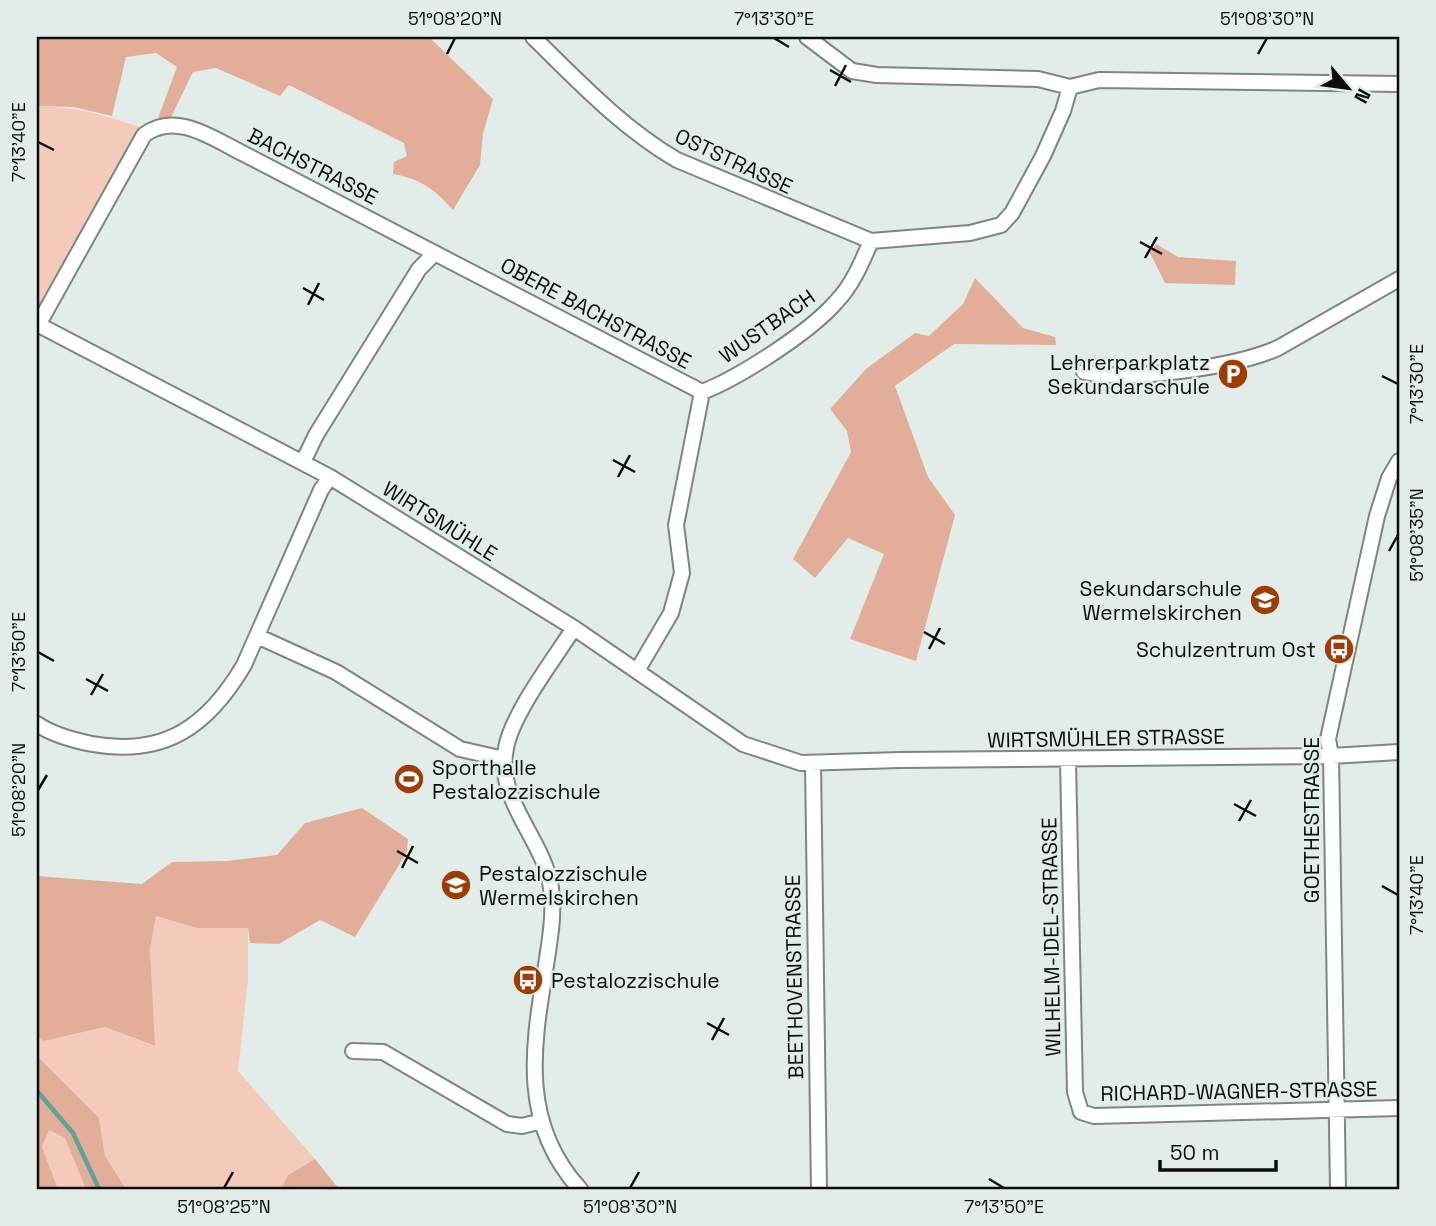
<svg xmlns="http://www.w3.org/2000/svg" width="1436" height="1226" font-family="'Space Grotesk',sans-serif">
<rect width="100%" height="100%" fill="#e2edea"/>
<path fill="#f4cbbb" d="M37,106C74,107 106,114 141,128L42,306H39Z
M156,916L197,928H248V980L238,1071L315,1159L288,1175L281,1189H126L105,1156L99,1118L37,1056V1037L44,1041L105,1027L154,1046L150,949Z
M49,1130L65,1138L86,1189H58L42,1147Z"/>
<path fill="#e3ae99" d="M37,37H429L493,99L483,134L480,165L453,210C435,189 420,179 393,174L394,162L407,156L404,143L289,85L280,96L216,68L193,72L171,117L158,118L177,67L156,53L126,57L112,116L73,107L37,106Z
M1156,244L1178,257L1236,261L1235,285L1165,283L1150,253Z
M975,278L1023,328L1055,337L1056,345L954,344L895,386L928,477L955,515L916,661L850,639L884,554L848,538L815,578L793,559L851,452L847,431L830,409L866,369L915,333L929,336L963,304Z
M362,808L408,839L407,852L355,937L320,920L279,944L250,943L248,928H197L156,916L150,949L155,1046L105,1027L44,1041L37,1037V876L142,884L172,862L227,861L277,855L305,823Z
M37,1056L99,1118L105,1156L126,1189H86L65,1138L49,1130L42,1147L58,1189H37Z
M315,1159L339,1189H281L288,1175Z"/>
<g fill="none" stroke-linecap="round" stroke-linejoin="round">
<path stroke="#62a195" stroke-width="4.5" d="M37,1091L73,1133L99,1189"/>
<g stroke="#7c8683" stroke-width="18">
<path id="minor" d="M533,37C578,81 622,128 677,160L871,241L970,233L1001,225L1012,213L1043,156L1063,111L1070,87
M807,37L852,71L877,75L1038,79L1070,87L1099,80L1399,84
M37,324L330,477L574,628L743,744L801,763L900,760L1331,756L1399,752
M38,325L144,135C176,110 215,140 246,155L702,392
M1084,372C1129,382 1235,367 1278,348L1399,279
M702,392C739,378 810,332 836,302C852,286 862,262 871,241
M303,462L316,435L419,269L434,254
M574,628C554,659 512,714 506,748C495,800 544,839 551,888C555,916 549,944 545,972C532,1050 521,1125 580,1189
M257,636L336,672L460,749L504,759
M637,671L671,613L682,573L676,525L702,392
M37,724C53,735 72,740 92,744C165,757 208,726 244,665L321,490L330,477
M1068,761L1075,1092L1081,1112L1094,1116L1399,1108
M813,764L819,1189
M353,1051L383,1052L507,1124L522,1126L542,1121
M1338,1189L1331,756L1328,739L1377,516L1389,478L1399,461"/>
</g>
<use href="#minor" stroke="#fff" stroke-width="14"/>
</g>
<path fill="none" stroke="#0a0e0d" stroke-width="2.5" d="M774,38L789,47M447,54L455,38M1258,54L1267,38M830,70L851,82M835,86L846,65M38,142L54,150M1140,242L1162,254M1145,258L1157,237M303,288L324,300M308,305L319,283M1382,376L1398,384M613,460L635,472M618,477L630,455M1389,551L1398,535M924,632L945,644M929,649L940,628M38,652L54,661M86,679L108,691M91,695L103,674M38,790L47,775M1234,804L1256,816M1239,821L1251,800M397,851L418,863M402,868L413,846M1382,886L1398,895M707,1023L729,1035M712,1040L724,1018M989,1179L1004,1188M224,1188L233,1172M630,1188L639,1172"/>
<defs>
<g id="parking-disc" transform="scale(1.575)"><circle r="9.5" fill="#9f3c04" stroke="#e2edea"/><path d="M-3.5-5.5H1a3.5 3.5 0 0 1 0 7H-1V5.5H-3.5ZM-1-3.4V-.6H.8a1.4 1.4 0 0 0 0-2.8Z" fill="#fff"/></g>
<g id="school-disc" transform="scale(1.575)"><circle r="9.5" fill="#9f3c04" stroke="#e2edea"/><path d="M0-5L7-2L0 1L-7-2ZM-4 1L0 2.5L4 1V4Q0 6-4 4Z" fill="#fff"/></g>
<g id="bus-disc" transform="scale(1.575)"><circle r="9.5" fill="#9f3c04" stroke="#e2edea"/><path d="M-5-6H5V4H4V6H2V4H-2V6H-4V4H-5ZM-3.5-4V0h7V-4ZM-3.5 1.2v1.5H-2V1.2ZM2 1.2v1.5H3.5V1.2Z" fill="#fff"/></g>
<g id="stadium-disc" transform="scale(1.575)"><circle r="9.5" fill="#9f3c04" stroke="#e2edea"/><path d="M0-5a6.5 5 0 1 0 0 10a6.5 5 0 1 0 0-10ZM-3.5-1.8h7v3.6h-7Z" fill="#fff"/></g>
</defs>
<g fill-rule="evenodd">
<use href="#parking-disc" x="1233" y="374"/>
<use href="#school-disc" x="1265" y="600"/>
<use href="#bus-disc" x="1339" y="649"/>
<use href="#stadium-disc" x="409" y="779"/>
<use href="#school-disc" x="456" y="885"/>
<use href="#bus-disc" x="528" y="980"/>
</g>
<g text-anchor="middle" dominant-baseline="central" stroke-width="5" stroke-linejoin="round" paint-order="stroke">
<g font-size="21" fill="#0a0e0d" stroke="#e2edea">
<text transform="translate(734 161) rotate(25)">OSTSTRASSE</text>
<text transform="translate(313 166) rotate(27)">BACHSTRASSE</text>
<text transform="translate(596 313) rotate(28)">OBERE BACHSTRASSE</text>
<text transform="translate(767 326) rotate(-35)">WUSTBACH</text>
<text transform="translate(440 521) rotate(32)">WIRTSMÜHLE</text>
<text transform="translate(1106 738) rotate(-1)">WIRTSMÜHLER STRASSE</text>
<text transform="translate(1311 820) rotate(-90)">GOETHESTRASSE</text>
<text transform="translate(1051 937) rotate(-91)">WILHELM-IDEL-STRASSE</text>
<text transform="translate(794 977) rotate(-91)">BEETHOVENSTRASSE</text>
<text transform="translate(1239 1091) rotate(-1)">RICHARD-WAGNER-STRASSE</text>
</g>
<g font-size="21" fill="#0a0e0d" stroke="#e2edea" text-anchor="end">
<text x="1210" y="362">Lehrerparkplatz<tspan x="1210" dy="24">Sekundarschule</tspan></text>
<text x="1242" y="588">Sekundarschule<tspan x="1242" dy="24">Wermelskirchen</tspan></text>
<text x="1316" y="649">Schulzentrum Ost</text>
<text x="432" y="767" text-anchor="start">Sporthalle<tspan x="432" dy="24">Pestalozzischule</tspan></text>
<text x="479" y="873" text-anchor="start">Pestalozzischule<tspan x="479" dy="24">Wermelskirchen</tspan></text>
<text x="551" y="980" text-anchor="start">Pestalozzischule</text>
</g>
</g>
<rect width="1436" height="1226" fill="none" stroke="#e2edea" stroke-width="77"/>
<g transform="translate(1348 88) rotate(119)" stroke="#e2edea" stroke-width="5" paint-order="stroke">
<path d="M0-5L12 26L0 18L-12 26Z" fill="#0a0e0d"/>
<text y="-10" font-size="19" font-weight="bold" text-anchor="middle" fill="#0a0e0d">N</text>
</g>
<path d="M1160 1160v10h116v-10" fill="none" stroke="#0a0e0d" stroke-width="3.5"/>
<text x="1170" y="1160" font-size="21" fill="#0a0e0d" stroke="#e2edea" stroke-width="5" paint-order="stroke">50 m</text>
<rect x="38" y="38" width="1360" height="1150" fill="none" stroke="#0a0e0d" stroke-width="2.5"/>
<g font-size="18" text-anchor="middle" fill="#0a0e0d">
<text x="455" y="25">51°08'20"N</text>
<text x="774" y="25">7°13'30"E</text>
<text x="1267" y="25">51°08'30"N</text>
<text transform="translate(19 142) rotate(-90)" y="6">7°13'40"E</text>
<text transform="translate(1417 384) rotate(-90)" y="6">7°13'30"E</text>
<text transform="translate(1417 535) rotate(-90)" y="6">51°08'35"N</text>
<text transform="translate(19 652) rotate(-90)" y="6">7°13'50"E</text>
<text transform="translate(19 790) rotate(-90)" y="6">51°08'20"N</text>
<text transform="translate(1417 895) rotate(-90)" y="6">7°13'40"E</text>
<text x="224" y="1213">51°08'25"N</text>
<text x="630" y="1213">51°08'30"N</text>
<text x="1004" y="1213">7°13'50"E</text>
</g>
</svg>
